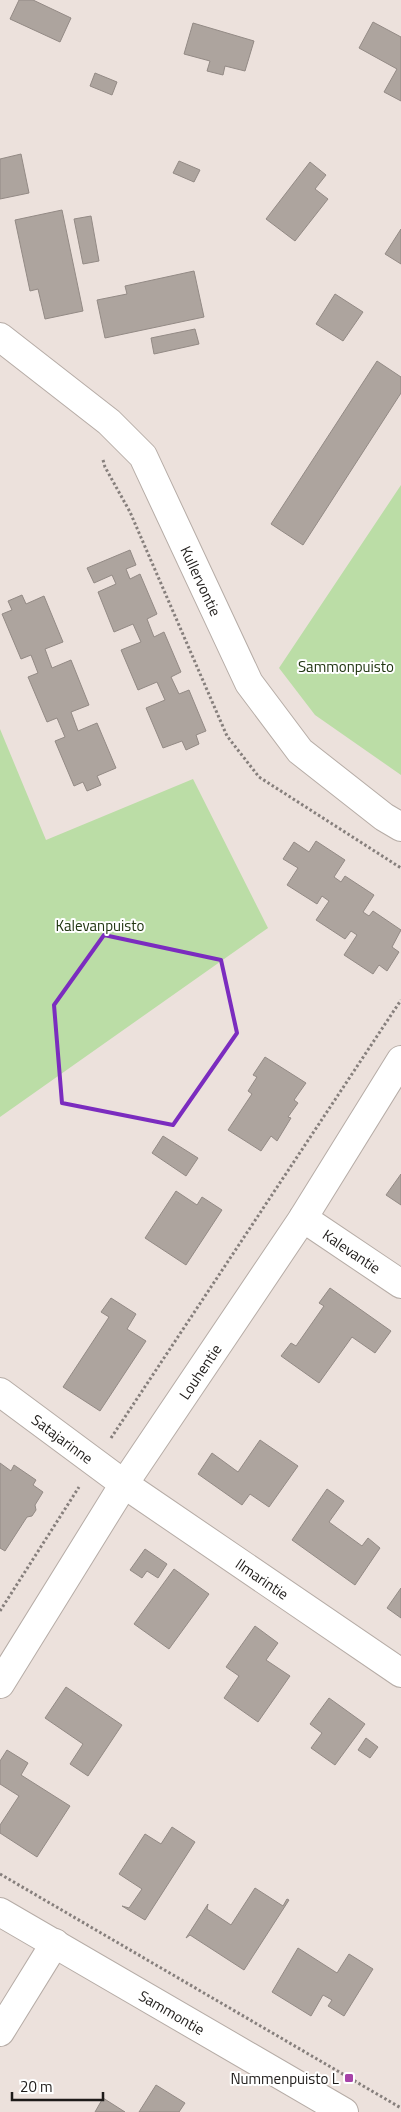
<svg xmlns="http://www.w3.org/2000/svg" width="401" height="2112" font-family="'Titillium Web',sans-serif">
<rect width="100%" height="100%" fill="#ece1dc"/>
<path fill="#bbdda6" d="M401,485V775L315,715L279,668Z
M0,729L46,840L193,779L268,928L0,1117Z"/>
<path fill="#ada49e" stroke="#938a85" d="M19,0H33L71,18L60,42L10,19Z
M373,22L401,37V101L384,92L397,69L359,48Z
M193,23L254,41L245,71L225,66L223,75L207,71L210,61L184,54Z
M95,73L117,82L112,95L90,86Z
M21,154L29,193L0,199V159Z
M179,161L200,170L194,182L173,173Z
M310,162L326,175L315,189L328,199L295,241L266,219Z
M62,210L83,311L45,319L38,289L30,291L15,220Z
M91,216L99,261L83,264L74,219Z
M401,229V264L385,254Z
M194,271L204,317L105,338L97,300L127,294L125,286Z
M335,294L363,312L343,341L316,324Z
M195,329L199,344L154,354L151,338Z
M377,361L401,377V393L303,545L271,524Z
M130,550L136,565L126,569L130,579L140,574L157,614L147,619L154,637L164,632L181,672L171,677L179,694L189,690L206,731L196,735L199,744L186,750L182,741L163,748L146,708L165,700L157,682L138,690L121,650L141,642L133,624L114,632L98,592L116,584L112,575L94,583L87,568Z
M22,595L26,604L44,596L63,642L45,649L52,668L71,660L89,705L71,712L78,731L97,723L116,768L97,776L101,785L87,791L83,782L74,786L55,741L65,737L57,718L47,722L28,677L38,673L31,655L21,659L2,614L12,610L8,601Z
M316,841L345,860L334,877L341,882L345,876L374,895L363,912L369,916L373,911L401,930L392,947L399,952L387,971L379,965L373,974L344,955L357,935L351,931L345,939L316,920L329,901L322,896L317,904L287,885L298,868L283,859L294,842L309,852Z
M265,1057L306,1083L294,1100L298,1103L288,1117L291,1118L277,1141L271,1136L261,1151L228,1130L252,1094L248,1091L257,1077L253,1075Z
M163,1136L198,1158L186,1176L152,1153Z
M401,1174V1205L386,1195Z
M176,1191L197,1205L202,1197L222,1210L186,1265L145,1238Z
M330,1288L391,1331L375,1353L352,1337L319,1383L281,1356L291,1343L296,1346L324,1306L319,1303Z
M111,1298L136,1314L127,1329L146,1341L100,1411L63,1387L109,1317L101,1312Z
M260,1440L298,1466L269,1507L250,1494L242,1505L198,1474L212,1453L238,1472Z
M0,1463L11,1471L14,1465L36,1480L33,1485L43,1492L35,1505L36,1510L32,1516L27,1517L5,1551L0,1548Z
M327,1489L344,1501L329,1522L362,1546L368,1538L380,1548L355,1585L292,1540Z
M145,1549L167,1564L158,1578L147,1571L142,1578L130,1570Z
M174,1569L209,1594L169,1649L134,1624Z
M401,1588V1618L387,1608Z
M255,1626L278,1643L266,1660L290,1676L258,1722L224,1698L239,1676L226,1667Z
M66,1687L122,1725L88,1776L70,1764L83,1744L45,1718Z
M329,1698L365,1724L335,1765L311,1748L322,1733L310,1724Z
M366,1738L378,1747L370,1758L358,1750Z
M7,1750L28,1763L21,1775L70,1806L37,1857L0,1833V1825L19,1796L0,1784V1761Z
M172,1827L195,1842L145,1920L122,1906L129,1908L142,1889L119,1874L145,1834L161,1844Z
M255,1888L283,1906L287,1899L289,1900L244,1970L190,1935L186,1938L208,1904L207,1909L231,1925Z
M298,1948L337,1973L349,1954L373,1969L344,2016L328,2006L332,2000L323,1995L311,2016L272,1992Z
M156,2085L185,2103L179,2112H139Z
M103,2098L125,2112H95Z"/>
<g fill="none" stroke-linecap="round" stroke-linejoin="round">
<g stroke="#b6aca6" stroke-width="30">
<g id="minor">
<path id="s1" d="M0,337L109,422L143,456L249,683L300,751L384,817L401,827"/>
<path id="s2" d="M303,1218L401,1284"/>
<path id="s3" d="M0,1392L124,1484L401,1673"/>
<path id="s4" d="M0,1684L124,1484L303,1218L401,1060"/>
<path id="s5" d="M0,1912L344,2112"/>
<path d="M0,2032L55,1943"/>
</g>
</g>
<path stroke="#867f7c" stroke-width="3" stroke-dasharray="2.5 2.5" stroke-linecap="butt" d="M103,460L105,467L130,512L227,736L259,777L401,868
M111,1438L401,1000
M0,1611L79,1487
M0,1874L401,2108"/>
<use href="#minor" stroke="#fff" stroke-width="28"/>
</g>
<path fill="none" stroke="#7b2cbf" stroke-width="4" stroke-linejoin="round" d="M104,935L221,960L237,1033L173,1125L62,1103L54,1005Z"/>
<rect fill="#a743a8" stroke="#fff" stroke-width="2" x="344" y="2073" width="10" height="10" rx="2.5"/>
<g text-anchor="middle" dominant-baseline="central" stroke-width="4" stroke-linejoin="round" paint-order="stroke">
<g font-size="15" fill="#1e1b19" stroke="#fff">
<text stroke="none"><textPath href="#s1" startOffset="324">Kullervontie</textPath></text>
<text stroke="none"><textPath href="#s2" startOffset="59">Kalevantie</textPath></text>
<text stroke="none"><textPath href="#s4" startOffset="371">Louhentie</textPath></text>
<text stroke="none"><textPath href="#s3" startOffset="78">Satajarinne</textPath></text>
<text stroke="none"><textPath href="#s3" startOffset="322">Ilmarintie</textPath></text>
<text stroke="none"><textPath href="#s5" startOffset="199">Sammontie</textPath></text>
</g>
<g font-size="15" fill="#213612" stroke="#fff">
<text x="346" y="666">Sammonpuisto</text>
<text x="100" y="925">Kalevanpuisto</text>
</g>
<g font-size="15" fill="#1e1b19" stroke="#fff" text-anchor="end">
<text x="339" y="2078">Nummenpuisto L</text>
</g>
</g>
<path d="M12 2092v8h91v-8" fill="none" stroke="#1e1b19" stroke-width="2.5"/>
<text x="20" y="2092" font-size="15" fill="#1e1b19" stroke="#ffffff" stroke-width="4" paint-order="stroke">20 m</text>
</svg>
